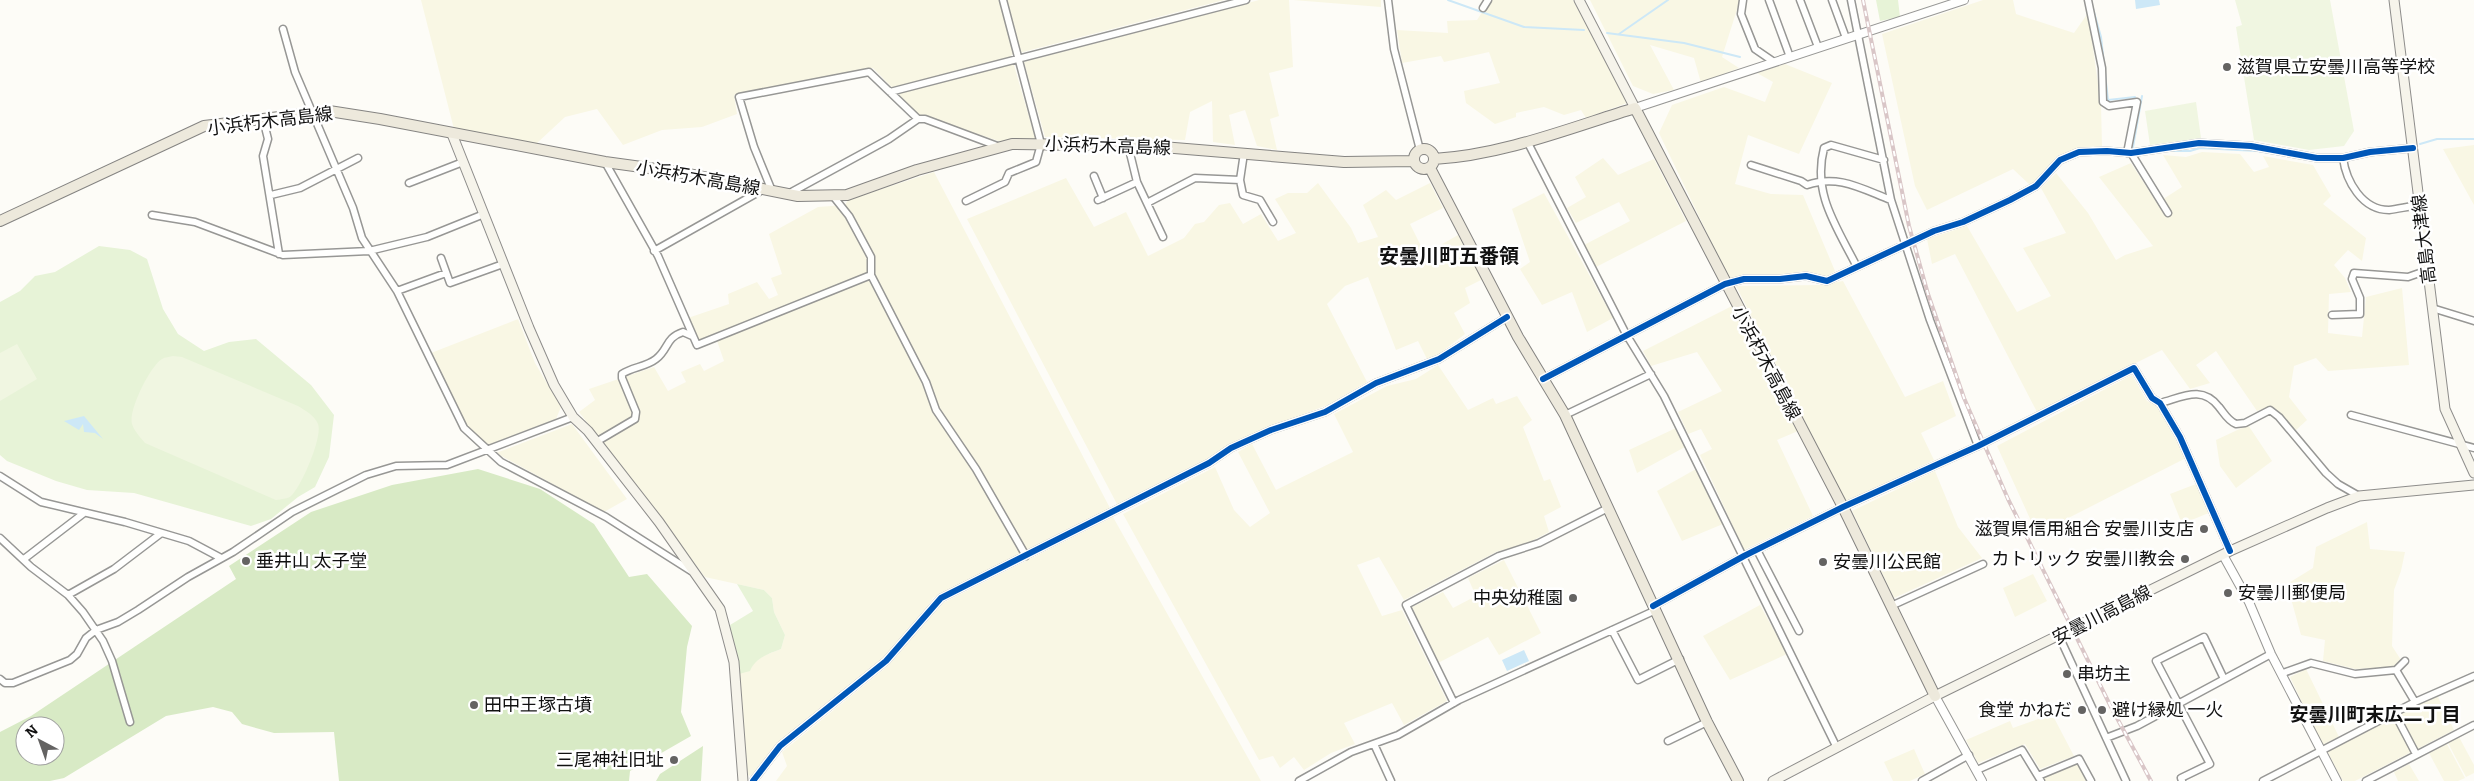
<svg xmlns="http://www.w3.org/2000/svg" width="2474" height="781" font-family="Bitter,'Noto Sans JP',serif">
<rect width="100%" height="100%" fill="#fdfcf7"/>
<path fill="#f9f7e4" d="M421,0H1224L1011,55L1036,141L1002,142L919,115L873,68L734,95L737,114L702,127L662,130L623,145L597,109L565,117L536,144L454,129Z
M1259,0H1289L1293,67L1269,73L1279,116L1270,119L1277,150L1257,146L1245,110L1229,115L1235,145L1213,142L1212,101L1190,112L1185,140L1045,137L1024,62Z
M1293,0H1381V7Z
M1490,0H1573L1627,103L1586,118L1581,110L1564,115L1544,107L1516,113V117L1495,124L1466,103L1464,91L1500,83L1489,52L1444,62L1441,56L1402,63L1397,30L1448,33L1447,21L1477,20Z
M1590,0H1740L1722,57L1739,68L1701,83L1694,58L1650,45L1674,90L1653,94L1633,86Z
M1983,0H2013L2016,14L2074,33L2088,13L2101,105L2102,146L2078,148L2060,156L2031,186L2013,169L1927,210L1915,186L1882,34Z
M1785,64L1832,83L1799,154L1748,135L1735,184L1771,194L1803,195L1835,271L1826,277L1807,271L1776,275L1744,274L1729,279L1659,133L1672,105L1724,87L1765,102L1773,82L1757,73Z
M2474,145V205L2443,149Z
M2202,152L2240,154L2254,172L2269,167L2263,156L2313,165L2331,196L2323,204L2366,238L2362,261L2348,250L2334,265L2345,278L2351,292L2329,294L2328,333L2362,337L2366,297L2402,288L2409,365L2328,371L2316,358L2294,366L2289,397L2307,420L2296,430L2271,406L2257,411L2216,351L2196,365L2210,383L2190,389L2162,350L2037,412L1955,254L1932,264L1927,239L1967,226L2017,312L2051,296L2023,248L2066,233L2041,188L2056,173L2088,213L2116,260L2125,255L2153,246L2099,177L2131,163L2157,203L2182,187L2163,155L2186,157Z
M1603,158L1618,175L1654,159L1686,221L1596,267L1584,245L1630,221L1619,202L1576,223L1567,208L1586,197L1575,177Z
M934,172L1111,510L933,598L926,610L884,658L852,686L780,742L752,776L747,775L739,674L763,656L781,649L785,635L774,612L772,598L764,590L705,577L579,412L595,400L589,389L654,367L668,391L686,382L681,372L700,364L704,371L724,361L715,335L698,341L688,318L729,304L728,294L757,282L769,299L778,295L771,278L782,274L769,234L818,207L845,205L848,200Z
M1066,178L1094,227L1126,212L1148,256L1184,238L1195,224L1204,222L1219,205L1230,203L1243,224L1261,214L1278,241L1296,233L1275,199L1288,193H1307L1318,183L1351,228L1358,243L1378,237L1363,205L1386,190L1396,200L1430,183L1443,208L1410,224L1425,254L1458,235L1483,279L1465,288L1470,303L1454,313L1465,334L1439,354L1427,359L1418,341L1396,350L1368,277L1345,286L1327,304L1367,382L1330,404L1235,441L1214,456L1118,506L967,219Z
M1544,193L1613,318L1587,332L1572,292L1542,305L1520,269L1530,262L1512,209Z
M1843,281L1905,397L1943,381L1956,416L1921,433L1934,460L1846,502L1736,286L1822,285Z
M1732,306L1798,431L1777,440L1813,516L1744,550L1700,455L1712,449L1701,429L1688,434L1678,412L1722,391L1697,352L1651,366L1643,351Z
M518,319L535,363L561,407L556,419L485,446L467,426L431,353Z
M1438,365L1468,410L1493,398L1496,404L1517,396L1532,420L1523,427L1544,481L1550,479L1561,507L1544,516L1549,532L1530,542L1496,552L1404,600L1379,557L1357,565L1382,616L1402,610L1447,701L1404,725L1392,703L1344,723L1355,744L1331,753L1304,770L1294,757L1280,768L1273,756L1259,760L1123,514L1215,467L1234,510L1250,527L1270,513L1238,452L1252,444L1276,490L1353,452L1334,414L1387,386L1416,379Z
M2132,375L2147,401L2157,406L2186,458L2037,534L1997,446Z
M572,424L627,499L604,512L496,453Z
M2248,425L2272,461L2236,488L2220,466L2216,440Z
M1676,428L1685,447L1637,473L1629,450Z
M1696,469L1723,524L1682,541L1657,491Z
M1935,471L1958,527L1982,558L1894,598L1852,511Z
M2196,484L2211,512L2182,524L2170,494Z
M1113,517L1261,781H776L787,766L782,752L888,666L943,603Z
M2367,522L2370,549L2405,552L2401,571L2394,590L2392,646L2401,660L2394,667L2355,669L2323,661L2325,640L2301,635L2287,584L2313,568L2316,547Z
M1504,560L1541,633L1499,655L1488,637L1438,663L1412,607L1443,592L1453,608L1476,596L1468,578Z
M2033,574L2047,601L2015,617L2003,588Z
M1760,605L1787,654L1730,680L1703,636Z
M2306,669L2339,737L2322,745L2290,677Z
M2437,695L2454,730L2355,781H2343L2327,751Z
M2052,714L2074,756L2040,769L2025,744L1978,763L1966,740L2010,721L2013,728Z
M2459,737L2474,765V773L2466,777L2448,743Z
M2447,744L2465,778L2458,781H2444L2429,753Z
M1914,749L1925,774L1910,781H1893L1884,762Z
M2078,763L2087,781H2045L2044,778Z
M2409,764L2419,781H2398L2394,772Z"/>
<path fill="#e7f3d7" d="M1876,0H1898L1900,17L1880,21Z
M99,246L130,250L147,259L163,309L178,334L204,351L229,342L256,339L311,385L334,415L329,457L315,487L298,497L271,519L251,526L134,493L87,490L56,481L7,461L0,455V302L20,291L35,276L55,272Z
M737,584L764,590L772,598L774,612L785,635L781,649C768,654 755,658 750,671L739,674L730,625L753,611Z"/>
<path fill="#d8eac5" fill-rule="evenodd" d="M478,469L540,489L594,524L629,577L647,574L692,626L687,647L681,712L691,736L630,771L629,781H339L334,732L274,733L242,724L232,712L213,707L166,716L64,778L50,781H0V732L31,716L236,579L229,566L311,512L392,485ZM25,726H55V756H25Z
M703,746L701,781H656L660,774Z"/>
<path fill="#f0f6e1" d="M2235,0H2330L2354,131L2344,146L2309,150L2254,140L2236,27L2242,25Z
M2196,102L2201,138L2150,145L2145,111Z
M17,344L37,379L0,401V353Z
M173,356L182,357L298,406C306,411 314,415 318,424C323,437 301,487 291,496C288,499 281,499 276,500L145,443C141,438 134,431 132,424C128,411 150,366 162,359C165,357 170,357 173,356Z"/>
<path fill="#cde8f7" d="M2135,0H2159L2160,5L2136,9Z
M84,416L103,439L95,433L84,432L83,424L79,430L64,421Z
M1524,650L1529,661L1507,671L1502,660Z"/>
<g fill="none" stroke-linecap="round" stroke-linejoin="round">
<path stroke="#cde8f7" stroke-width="2" d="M1448,0L1524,27L1584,30
M2092,5L2101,37L2108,100L2135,97
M1607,33L1684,43L1740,57
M1619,34L1668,0
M2420,144L2437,139H2474
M2133,147L2142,96
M2170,151H2190L2200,148L2257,151L2316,161
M2348,160L2374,155"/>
<g stroke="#979795" stroke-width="9">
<path id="minor" d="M1388,0L1394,49L1420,150
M1743,0L1741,14L1755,49L1774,62
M1769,0L1790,57
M1800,0L1818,47
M1832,0L1846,38
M1851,0L1891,200L1930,320L1978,446
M2088,0L2102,68L2103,102L2109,106L2137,102L2127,153
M1483,8L1488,0
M283,29L295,72L353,208L362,238L397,291L464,428L501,462L606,517L691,571
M890,92L1246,0
M263,119L268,139L263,156L279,254
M1527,141L1626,334L1664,396L1837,748
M1128,145L1137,182L1163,237
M1244,153L1240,180L1243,195L1260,200L1273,222
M2131,153L2168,213
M2343,158C2346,181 2362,210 2389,210C2398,209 2410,206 2420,205
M605,162L658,256L697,345L871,275
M1751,165L1801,181L1807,185C1838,174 1862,189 1891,200
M1094,176L1103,198
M409,183L463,162
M772,191L754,147L739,97L869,72L918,119
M788,194L889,139L918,119H925L1000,147
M271,195L300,188L358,158
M833,196L849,216L871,257V275L926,382L936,410L976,469L1026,556
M1098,200L1137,182
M966,201L1005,182L1009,173L1036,162L1041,144L1003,0
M1147,203L1195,178L1240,180
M152,215L195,222L283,255L369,251L427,237L484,214
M654,251L764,189
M441,258L450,283L503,264
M1857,267C1837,227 1812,194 1824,148L1831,145L1884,160
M397,291L446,273
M2432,308L2474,321
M2332,315L2360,314V298L2352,279L2354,273L2408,277L2428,270
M1543,379L1725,284L1744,279H1780L1806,276L1827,281L1934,231L1963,222L2010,200L2036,186L2060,160L2079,152L2107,151L2131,153L2199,143L2251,146L2317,158H2343L2370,152L2413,148
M2160,403C2183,397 2202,385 2219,407C2224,413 2228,421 2236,424L2245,423L2270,410L2279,417L2326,473L2338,484L2359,496
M1565,415L1651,374
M2351,415L2474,448
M596,442L635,419L636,412L622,378V374C632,367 646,367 656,359C669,349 665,338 683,332L692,336
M0,476L41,502L125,522L189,541L221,558
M0,538L31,567L68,595L83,612L103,641L112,661L130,722
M1757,550L1799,631
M24,559L84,513
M68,595L114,569L160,534
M1653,606L1744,556L1843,507L1978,446L2134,368L2152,398L2160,403L2180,437L2230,551
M1891,606L1983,564
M1612,630L1638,680L1680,659
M2059,636L2126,781
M2396,670L2405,661
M2283,673L2311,663L2355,674L2396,670L2415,702
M0,679L5,683H13L70,660L77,654L86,638L96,630L118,622L138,610L188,577L233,552L292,512L366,475L396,466L447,465L573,417
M1454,703L1406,605L1499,556L1539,543L1608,508
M2395,714L2416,754
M2106,738L2137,726L2271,654
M1668,741L1707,722
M1374,744L1391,781
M1977,770L2022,750L2041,781
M2038,776L2079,759L2091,781
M753,781L780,746L886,661L941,598L1209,463L1231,448L1271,430L1325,412L1376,383L1439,359L1507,317
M1299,781L1351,752L1398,735L1459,700L1656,610
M1922,781L1969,755
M2182,781L2181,778L2210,764L2156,661L2204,637L2224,679
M2263,781L2415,702L2474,676
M2366,781L2474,725"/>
</g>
<g stroke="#979795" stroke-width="10">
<path id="tertiary" d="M1635,108L1964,0
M2223,555L2249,602L2271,654L2337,781
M1935,696L1982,781"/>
</g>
<g stroke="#8e8d8b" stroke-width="11">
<path id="secondary" d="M1579,0L1635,108
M2394,0L2445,409L2474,473
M452,134L529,328L554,385L573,417L588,431L659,522L720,609L734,662L743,781
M1773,781L1935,696L2230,551L2327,508L2359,496L2474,485"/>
</g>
<g stroke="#858482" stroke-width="12">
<path id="primary" d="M1414 159a10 10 0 1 1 20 0a10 10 0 1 1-20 0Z
M1434,159C1503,155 1570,128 1635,108L1843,507L1935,696
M1430,168L1518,337L1565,415L1707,722L1738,781
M0,221L204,126L329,111L380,119L605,162L678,172L798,196L847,195L917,170L1012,144L1150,146L1344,162L1414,161"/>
</g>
<use href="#minor" stroke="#fffffe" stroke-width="6"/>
<use href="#tertiary" stroke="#fffffe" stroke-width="8"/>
<use href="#secondary" stroke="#f6f4eb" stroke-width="9"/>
<use href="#primary" stroke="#ede9dc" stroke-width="10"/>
<g stroke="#d9c6c7" stroke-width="4">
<path id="rail" d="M1863,0L1909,226L1928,294L1964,398L2008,499L2111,707L2151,781"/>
</g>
<use href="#rail" stroke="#fff" stroke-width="2" stroke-dasharray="5.5" stroke-linecap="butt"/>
<g stroke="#fff" stroke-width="9">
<path id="cycleway" d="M1543,379L1725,284L1744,279H1780L1806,276L1827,281L1934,231L1963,222L2010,200L2036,186L2060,160L2079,152L2107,151L2131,153L2199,143L2251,146L2317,158H2343L2370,152L2413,148
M1653,606L1744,556L1843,507L1978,446L2134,368L2152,398L2160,403L2180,437L2230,551
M753,781L780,746L886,661L941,598L1209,463L1231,448L1271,430L1325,412L1376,383L1439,359L1507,317"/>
</g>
<use href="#cycleway" stroke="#0057b8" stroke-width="6"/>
</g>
<g fill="#646362" stroke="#fff" stroke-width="2">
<circle cx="2227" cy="67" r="5"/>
<circle cx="2204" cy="529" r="5"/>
<circle cx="2185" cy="559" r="5"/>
<circle cx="246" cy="561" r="5"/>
<circle cx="1823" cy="562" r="5"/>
<circle cx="2228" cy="593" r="5"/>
<circle cx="1573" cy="598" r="5"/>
<circle cx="2067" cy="674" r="5"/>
<circle cx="474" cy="705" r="5"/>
<circle cx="2082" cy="710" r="5"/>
<circle cx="2102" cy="710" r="5"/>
<circle cx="674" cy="760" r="5"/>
</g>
<g text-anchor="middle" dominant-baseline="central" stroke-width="5" stroke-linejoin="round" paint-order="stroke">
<g font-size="18" fill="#111" stroke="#fff" text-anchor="start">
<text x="2237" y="67">滋賀県立安曇川高等学校</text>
<text x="2194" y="529" text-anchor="end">滋賀県信用組合 安曇川支店</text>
<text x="2175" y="559" text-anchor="end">カトリック 安曇川教会</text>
<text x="256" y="561">垂井山 太子堂</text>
<text x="1833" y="562">安曇川公民館</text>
<text x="2238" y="593">安曇川郵便局</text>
<text x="1563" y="598" text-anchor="end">中央幼稚園</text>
<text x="2077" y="674">串坊主</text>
<text x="484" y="705">田中王塚古墳</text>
<text x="2072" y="710" text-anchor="end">食堂 かねだ</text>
<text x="2112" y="710">避け縁処 一火</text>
<text x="664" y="760" text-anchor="end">三尾神社旧址</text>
</g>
<g font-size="18" fill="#111" stroke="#fff">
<text transform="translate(270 121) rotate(-7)">小浜朽木高島線</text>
<text transform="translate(1108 146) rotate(2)">小浜朽木高島線</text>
<text transform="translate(698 178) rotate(10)">小浜朽木高島線</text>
<text transform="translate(2424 239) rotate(-97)">高島大津線</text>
<text transform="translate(1766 363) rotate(62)">小浜朽木高島線</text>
<text transform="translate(2102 615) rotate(-27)">安曇川高島線</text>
</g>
<g font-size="19" font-weight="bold" fill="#111" stroke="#fff">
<text x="2375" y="714">安曇川町末広二丁目</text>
</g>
<g font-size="20" font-weight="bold" fill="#111" stroke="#fff">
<text x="1449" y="256">安曇川町五番領</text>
</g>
</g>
<g transform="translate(40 741) rotate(319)"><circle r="24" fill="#ffffff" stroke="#a0a0a0"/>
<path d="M0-4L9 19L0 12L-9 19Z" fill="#646362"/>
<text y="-8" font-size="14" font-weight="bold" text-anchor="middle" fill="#111111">N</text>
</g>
</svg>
